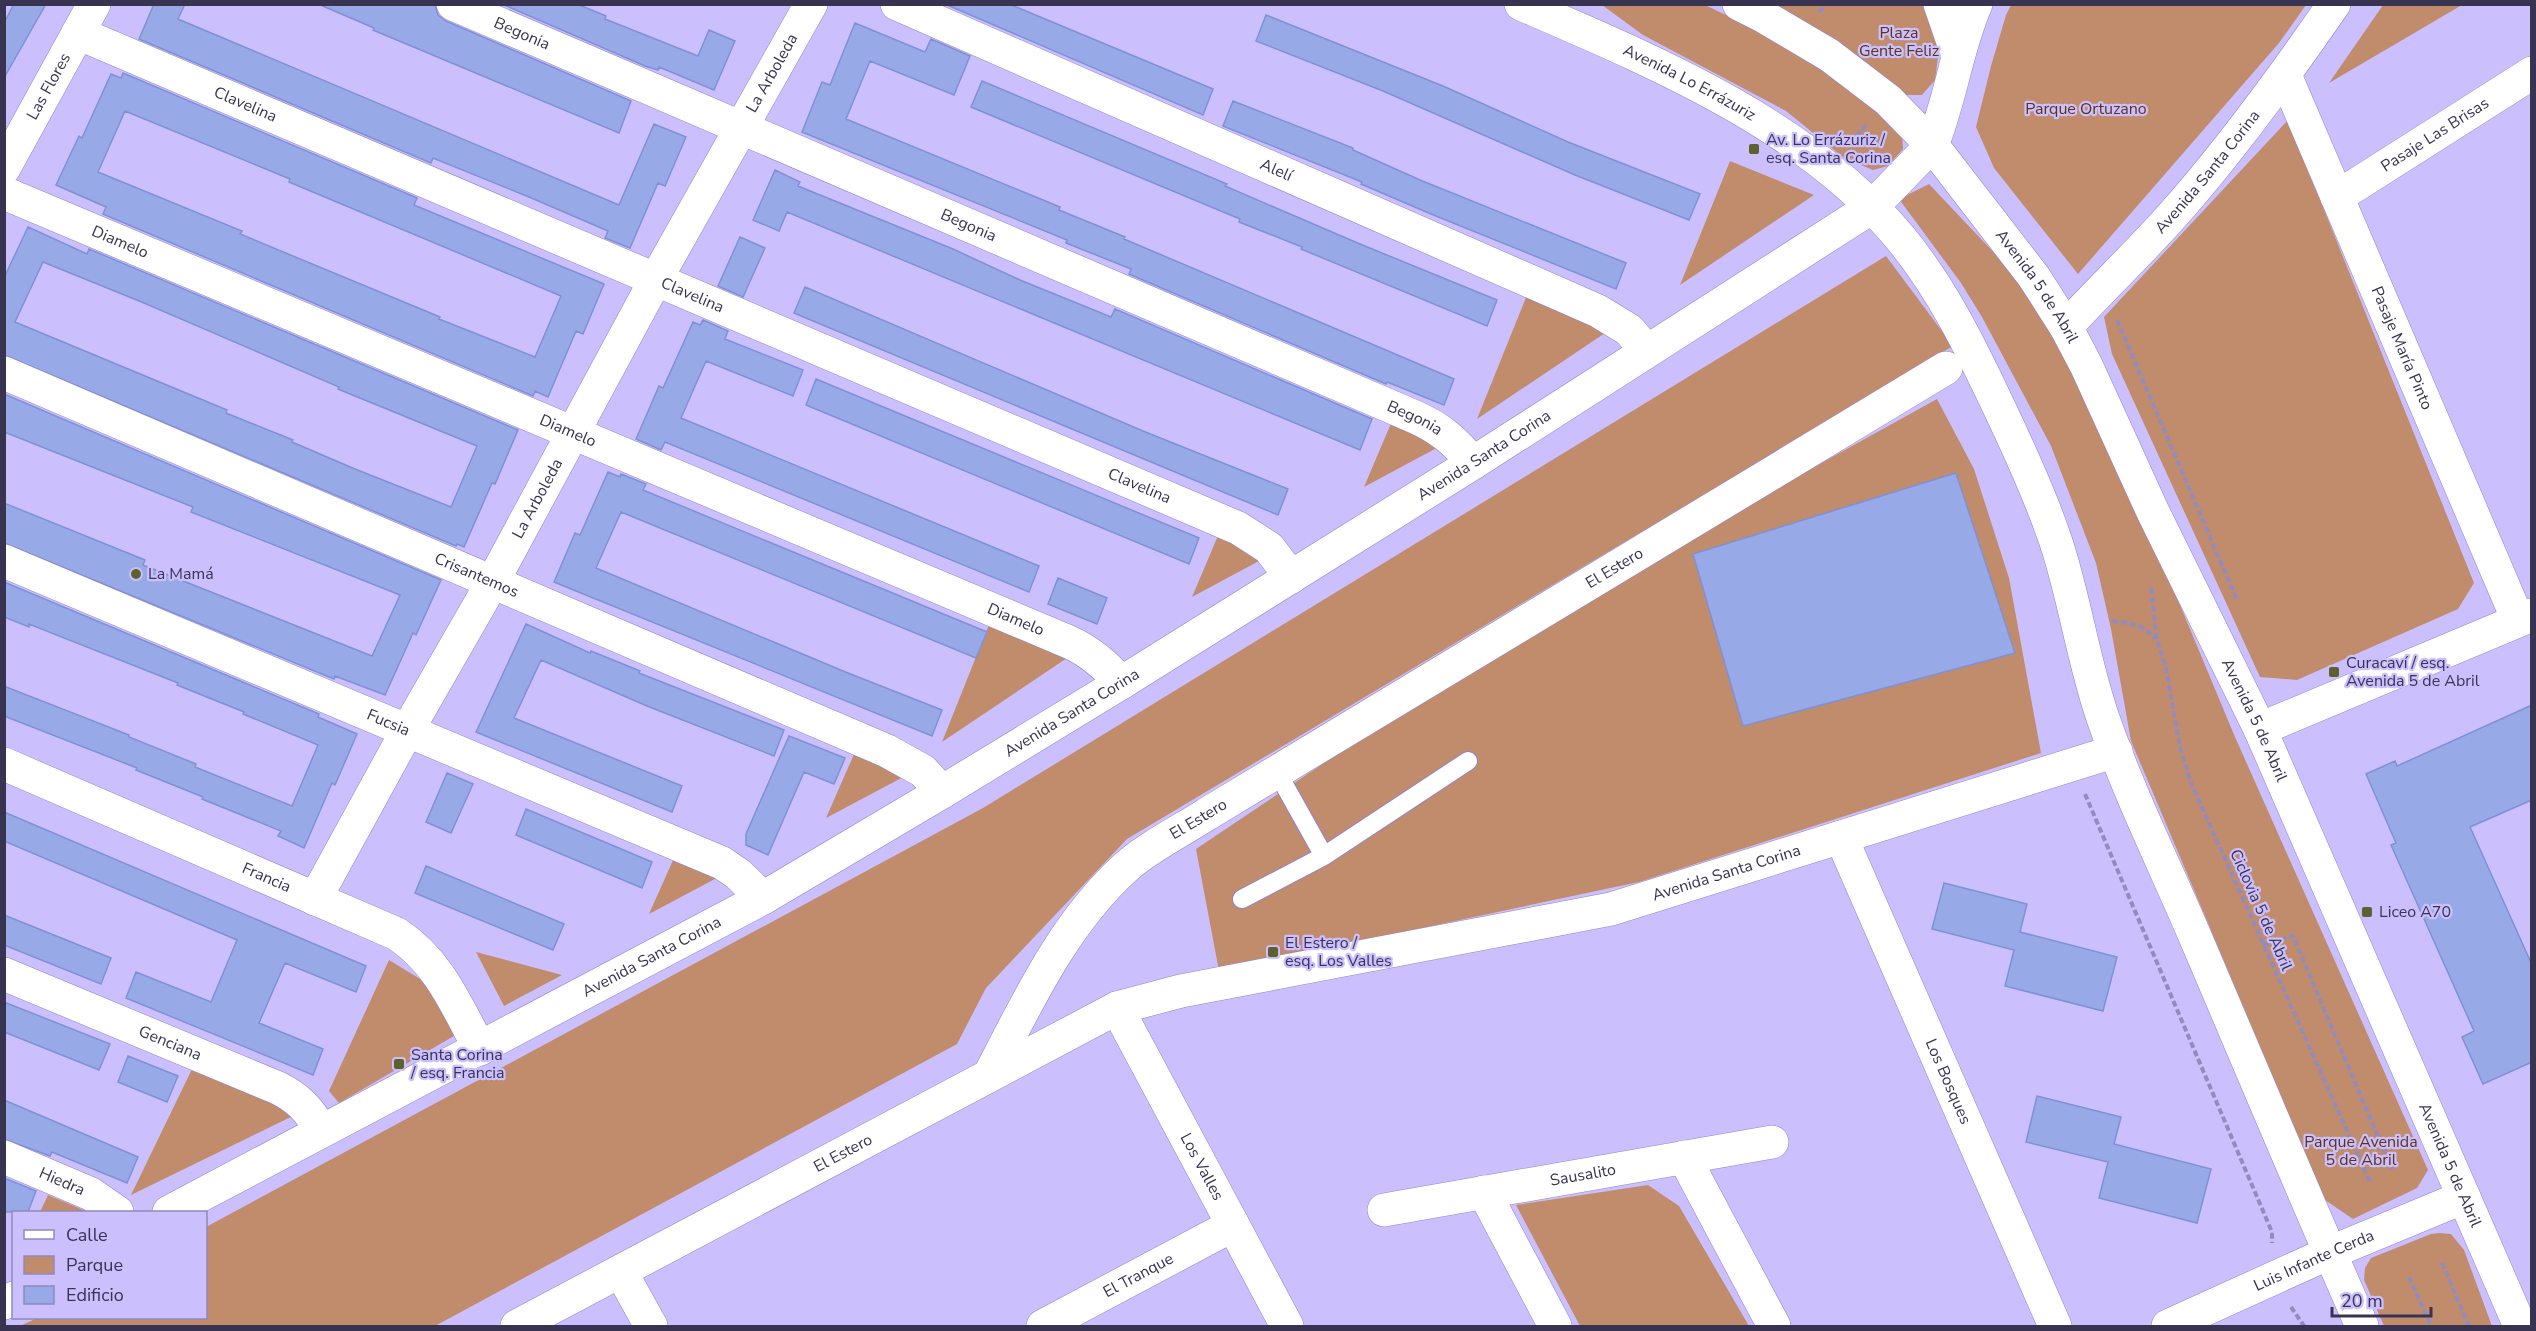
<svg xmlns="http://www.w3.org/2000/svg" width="2536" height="1331" font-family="'Nunito Sans',sans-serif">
<rect width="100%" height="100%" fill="#cbc0fd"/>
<path fill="#c08c6c" d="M1602,5H1705L1785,43L1878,108L1902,135L1903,149L1888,166L1873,170L1844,158L1786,111L1643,35Z
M1774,5H1926L1940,42L1935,80L1922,95H1904Z
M2011,5V4L2306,5L2279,43L2078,274L1994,168L1976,127L1991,66L2006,15Z
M2383,5H2462L2329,83Z
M2288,120L2474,583L2458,609L2297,680L2260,677L2112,354L2104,317Z
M1730,161L1814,195L1680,285Z
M1929,184L2051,313L2097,406L2235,737L2428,1170L2417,1188L2353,1219L2325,1200L2131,741L2111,629L2096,563L2051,446L1982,317L1961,283L1899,199Z
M1886,256L1953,346L1127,839L986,988L957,1044L435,1326H20L37,1318H206V1227L983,808Z
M1527,295L1611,329L1477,419Z
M1937,399L1974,469L2009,578L2041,753L1639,882L1219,971L1196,849L1379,726L1702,529Z
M1392,421L1444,444L1364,487Z
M1220,531L1272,554L1192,597Z
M992,617L1076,652L942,742Z
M855,752L907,775L826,818Z
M678,849L730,871L649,914Z
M476,952L562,975L504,1006Z
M389,960L425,982L459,1033L339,1103L329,1091Z
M194,1065L297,1114L131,1195Z
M1648,1185L1679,1206L1749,1326H1580L1516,1205Z
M48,1195L88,1212H40Z
M2440,1233L2451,1234L2464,1250L2492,1326H2384L2364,1280L2365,1268L2371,1258L2431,1234Z"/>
<path fill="#98a9e8" stroke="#7f91d6" stroke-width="1.5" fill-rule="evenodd" d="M14,4H46L4,78V23Z
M154,4H185L178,19L619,205L654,124L686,137L665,186L658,183L630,248L605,238L608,231L529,197L433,158L431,163L139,39Z
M318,4H435L438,15L446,21L631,101L619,133L373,30L374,28Z
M502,4H577L606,16L605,19L698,56L709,30L735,41L714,90L659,67L658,70L645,66Z
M945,4H1009L1213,89L1203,115Z
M1266,15L1443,86L1568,142L1700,194L1689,220L1575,175L1383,91L1256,41Z
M855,23L925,52L931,39L970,56L954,95L870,61L846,119L1060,207L1059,210L1125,237L1124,239L1454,379L1444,405L1387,382L1386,384L1129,274L1131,269L1066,243L1067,240L802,132L822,82L830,85Z
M123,73L417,198L414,205L604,284L583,334L576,331L548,397L535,391L533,396L103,214L106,207L56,185L79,136L82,138L111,74L121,78ZM125,111L290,179L289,182L561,296L535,357L439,319L440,317L240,234L242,231L98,172Z
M982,81L1227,184L1225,186L1360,244L1497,300L1487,326L1301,249L1302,247L1239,222L1240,219L971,107Z
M1233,101L1353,148V150L1420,180L1626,263L1616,289L1431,214L1361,184L1362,182L1223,126Z
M775,170L800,182L798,186L953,249L1020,280L1111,317L1115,309L1372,419L1360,450L787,212L779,231L753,220Z
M28,227L87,254L89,249L518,430L495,484L492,483L464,547L457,544L456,546L4,355V278ZM43,262L144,303L339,387L338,389L477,446L451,507L355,469L292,442L293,440L226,413L227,410L15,322Z
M740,237L765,248L743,297L718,286Z
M805,287L1143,431L1288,489L1278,515L794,313Z
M703,320L728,331L725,339L803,370L793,396L706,361L681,418L1039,566L1029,592L665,442L661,450L636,439L659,386L663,388L693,322L700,325Z
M816,379L1199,538L1189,564L806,405Z
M4,394L441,580L416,635L413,633L385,695L335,676L334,679L4,543V503L145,560L143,565L372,656L400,595L191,512L193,507L4,432Z
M608,472L620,477L621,474L646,484L643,490L987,632L976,658L621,512L596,568L848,673L942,710L932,736L554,582L575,533L580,535Z
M1956,473L2015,653L1743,726L1693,554Z
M1058,578L1107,598L1097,624L1048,604Z
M4,582L319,714L318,717L357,734L335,785L332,783L304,848L278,836L281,831L202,799L203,797L136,770L137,768L4,716V686L129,735V737L196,764L195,767L292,806L318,745L243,714L244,712L177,685L178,683L29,624V627L4,617Z
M526,624L590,653L591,651L640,671L639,673L784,730L774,756L647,706L541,660L514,718L682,786L672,812L476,732Z
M2532,705V800L2470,827L2532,965V1062L2483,1084L2462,1037L2474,1031L2391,845L2396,843L2366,774L2395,761L2397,766Z
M789,736L845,758L834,784L804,772L768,855L746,845V834Z
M447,773L473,784L451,833L426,822Z
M526,809L652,862L642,888L516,835Z
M4,812L366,966L356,992L285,963L259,1023L323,1049L313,1075L126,998L136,972L211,1002L237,940L4,841Z
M426,866L564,924L553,950L415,893Z
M1944,883L2027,904L2020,932L2117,957L2103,1011L2005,986L2014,950L1932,929Z
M4,915L111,958L101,984L4,945Z
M4,1002L110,1044L99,1070L4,1032Z
M128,1056L178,1076L167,1102L118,1082Z
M2037,1096L2121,1117L2114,1144L2211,1169L2197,1223L2099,1198L2108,1162L2026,1142Z
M4,1100L138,1157L127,1183L52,1152L50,1156L4,1139Z
M4,1178L36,1191L28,1212H4Z"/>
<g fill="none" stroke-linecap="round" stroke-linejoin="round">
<g stroke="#9284cb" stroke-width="20">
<path id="service" d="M1277,772L1324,856L1468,761
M1242,899L1324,856"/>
</g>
<g stroke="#9284cb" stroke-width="34">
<g id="minor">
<path id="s1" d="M453,4L1415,417C1440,428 1456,442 1473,463"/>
<path id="s2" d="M897,4L1598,311L1629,330L1646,350"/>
<path id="s3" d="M78,33L1238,528L1269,548L1291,577"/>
<path id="s4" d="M2285,75L2518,620"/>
<path id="s5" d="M4,168L94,4"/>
<path id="s6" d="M4,193L1069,642C1091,652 1106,665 1121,683"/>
<path id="s7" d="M2337,197L2532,73"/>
<path id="s8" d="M4,373L887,751L923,771L942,792"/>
<path id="s9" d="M4,561L722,863L738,874L763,898"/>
<path d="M2260,729L2532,615"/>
<path id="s10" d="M4,764L397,934C440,963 456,1005 480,1049"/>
<path id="s11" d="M1841,837L2055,1326"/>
<path id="s12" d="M315,899L407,731L492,583L656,279L811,4"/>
<path id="s13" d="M4,974L278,1088C298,1098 310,1110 321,1131"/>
<path id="s14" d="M1117,1008L1287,1326"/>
<path id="s15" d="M990,1074C1028,1001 1064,923 1126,867C1145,849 1184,829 1207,814L1946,368"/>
<path id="s16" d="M4,1157L91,1194L117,1212"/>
<path d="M1684,1157L1774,1326"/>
<path d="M1484,1192L1555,1326"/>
<path id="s17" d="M1384,1210L1772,1142"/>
<path d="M621,1272L651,1326"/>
<path id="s18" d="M517,1326L1117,1008L1181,991L1611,909L2116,751"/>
<path id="s19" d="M1043,1326L1233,1225"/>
</g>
</g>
<g stroke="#9284cb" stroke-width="34">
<g id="tertiary">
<path id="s20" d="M169,1212L763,898L942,792L1121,683L1473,463L1872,207L1932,145"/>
<path d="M4,1303L14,1298"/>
<path id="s21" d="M2168,1326L2329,1253L2464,1197"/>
</g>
</g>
<g stroke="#9284cb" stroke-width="34">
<g id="secondary">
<path id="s22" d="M1521,4C1653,61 1808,125 1902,240C1942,289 1970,346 1997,403C2018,447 2039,492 2055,539C2075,598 2083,662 2104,721C2130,796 2166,868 2197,941C2252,1070 2306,1199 2362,1326"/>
<path id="s23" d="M1739,4L1763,16L1829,55L1888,100L1932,145L2034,277L2066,327L2086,365L2153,512L2260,729L2520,1326"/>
<path d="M1940,4L1958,56"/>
<path d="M1932,145C1951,99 1956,50 1976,4"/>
<path id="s24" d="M2066,327C2100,290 2137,255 2170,218C2230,151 2283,78 2334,4"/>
</g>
</g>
<path stroke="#948bbd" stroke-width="4" stroke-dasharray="6 3" stroke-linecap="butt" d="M1819,12L1827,4
M1850,143L1867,124
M2117,320L2237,600
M2151,588L2157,640L2166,668L2180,747L2191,783L2370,1182
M2112,621C2130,623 2143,624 2156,639
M2085,794L2272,1232V1243
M2263,945L2293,936L2393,1172
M2442,1263L2469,1326
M2409,1277L2431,1326
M2291,1307L2304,1326"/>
<use href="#service" stroke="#fff" stroke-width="18"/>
<use href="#minor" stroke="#fff" stroke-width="33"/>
<use href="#tertiary" stroke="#fff" stroke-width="33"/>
<use href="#secondary" stroke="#fff" stroke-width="33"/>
</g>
<g fill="#5d612e" stroke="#cbc0fd" stroke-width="2">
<rect x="1748" y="143" width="12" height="12" rx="3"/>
<circle cx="136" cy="574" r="6"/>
<rect x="2328" y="666" width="12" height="12" rx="3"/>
<rect x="2361" y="906" width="12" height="12" rx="3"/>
<rect x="1267" y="946" width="12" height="12" rx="3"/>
<rect x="393" y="1058" width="12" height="12" rx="3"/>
</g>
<g text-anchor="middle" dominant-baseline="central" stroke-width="4.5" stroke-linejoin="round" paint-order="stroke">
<g font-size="16" fill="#5d3316" stroke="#cbc0fd">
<text x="1899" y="33">Plaza<tspan x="1899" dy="18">Gente Feliz</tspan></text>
<text x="2086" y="109">Parque Ortuzano</text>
<text x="2361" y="1142">Parque Avenida<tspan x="2361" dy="18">5 de Abril</tspan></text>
</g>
<g font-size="16" fill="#393352" stroke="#cbc0fd">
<text stroke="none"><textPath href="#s1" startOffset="75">Begonia</textPath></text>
<text stroke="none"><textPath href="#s12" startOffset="944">La Arboleda</textPath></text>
<text stroke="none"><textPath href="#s22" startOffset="186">Avenida Lo Errázuriz</textPath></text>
<text stroke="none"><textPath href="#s5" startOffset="93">Las Flores</textPath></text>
<text stroke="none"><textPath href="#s3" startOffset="182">Clavelina</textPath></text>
<text stroke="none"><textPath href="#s7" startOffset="116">Pasaje Las Brisas</textPath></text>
<text stroke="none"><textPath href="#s2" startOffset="414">Alelí</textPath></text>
<text stroke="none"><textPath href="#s24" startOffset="210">Avenida Santa Corina</textPath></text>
<text stroke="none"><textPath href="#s1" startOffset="561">Begonia</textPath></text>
<text stroke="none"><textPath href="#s6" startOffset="126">Diamelo</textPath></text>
<text stroke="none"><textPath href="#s23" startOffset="417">Avenida 5 de Abril</textPath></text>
<text stroke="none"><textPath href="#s3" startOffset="668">Clavelina</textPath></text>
<text stroke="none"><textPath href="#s4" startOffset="297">Pasaje María Pinto</textPath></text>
<text stroke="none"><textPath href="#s1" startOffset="1047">Begonia</textPath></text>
<text stroke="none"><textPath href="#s6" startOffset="612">Diamelo</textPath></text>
<text stroke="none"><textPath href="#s20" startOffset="1518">Avenida Santa Corina</textPath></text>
<text stroke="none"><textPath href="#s3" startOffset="1154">Clavelina</textPath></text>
<text stroke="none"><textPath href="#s12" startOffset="458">La Arboleda</textPath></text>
<text stroke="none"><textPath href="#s15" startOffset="822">El Estero</textPath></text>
<text stroke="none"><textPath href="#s8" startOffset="514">Crisantemos</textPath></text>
<text stroke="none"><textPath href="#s6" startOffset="1098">Diamelo</textPath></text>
<text stroke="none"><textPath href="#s20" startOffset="1032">Avenida Santa Corina</textPath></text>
<text stroke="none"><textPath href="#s23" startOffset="903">Avenida 5 de Abril</textPath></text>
<text stroke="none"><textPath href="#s9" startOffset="417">Fucsia</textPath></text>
<text stroke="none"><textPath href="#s15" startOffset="336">El Estero</textPath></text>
<text stroke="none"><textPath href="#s18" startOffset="1304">Avenida Santa Corina</textPath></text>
<text stroke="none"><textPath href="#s10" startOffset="286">Francia</textPath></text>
<text transform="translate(2261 910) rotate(66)">Ciclovia 5 de Abril</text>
<text stroke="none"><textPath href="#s20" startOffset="546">Avenida Santa Corina</textPath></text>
<text stroke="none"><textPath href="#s13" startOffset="180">Genciana</textPath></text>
<text stroke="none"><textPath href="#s11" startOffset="267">Los Bosques</textPath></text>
<text stroke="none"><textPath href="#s18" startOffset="369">El Estero</textPath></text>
<text stroke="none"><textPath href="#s23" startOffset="1389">Avenida 5 de Abril</textPath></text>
<text stroke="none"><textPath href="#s14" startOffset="180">Los Valles</textPath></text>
<text stroke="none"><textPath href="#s17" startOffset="202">Sausalito</textPath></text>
<text stroke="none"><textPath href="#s16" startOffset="63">Hiedra</textPath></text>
<text stroke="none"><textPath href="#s21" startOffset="160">Luis Infante Cerda</textPath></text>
<text stroke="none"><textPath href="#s19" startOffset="108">El Tranque</textPath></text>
</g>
<g font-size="16" fill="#393352" stroke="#cbc0fd" text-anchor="start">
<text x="1766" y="140">Av. Lo Errázuriz /<tspan x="1766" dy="18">esq. Santa Corina</tspan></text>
<text x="148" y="574">La Mamá</text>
<text x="2346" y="663">Curacaví / esq.<tspan x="2346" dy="18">Avenida 5 de Abril</tspan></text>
<text x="2379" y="912">Liceo A70</text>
<text x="1285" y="943">El Estero /<tspan x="1285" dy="18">esq. Los Valles</tspan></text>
<text x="411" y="1055">Santa Corina<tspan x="411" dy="18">/ esq. Francia</tspan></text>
</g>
</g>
<rect width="2536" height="1331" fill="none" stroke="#393352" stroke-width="12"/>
<rect x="12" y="1211" width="195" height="108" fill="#cbc0fd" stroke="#9188b9" stroke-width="1.5"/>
<rect x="24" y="1230" width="30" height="9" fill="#ffffff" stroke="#9188b9" stroke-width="1.5"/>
<text x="66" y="1241" font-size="18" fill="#393352">Calle</text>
<rect x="24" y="1256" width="30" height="18" fill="#c08c6c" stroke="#9188b9" stroke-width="1.5"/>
<text x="66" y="1271" font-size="18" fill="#393352">Parque</text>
<rect x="24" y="1286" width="30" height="18" fill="#98a9e8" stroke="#9188b9" stroke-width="1.5"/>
<text x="66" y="1301" font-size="18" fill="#393352">Edificio</text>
<path d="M2332 1307v9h99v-9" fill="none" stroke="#393352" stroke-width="3"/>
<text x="2341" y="1307" font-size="18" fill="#393352" stroke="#cbc0fd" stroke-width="4.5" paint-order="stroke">20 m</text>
</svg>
